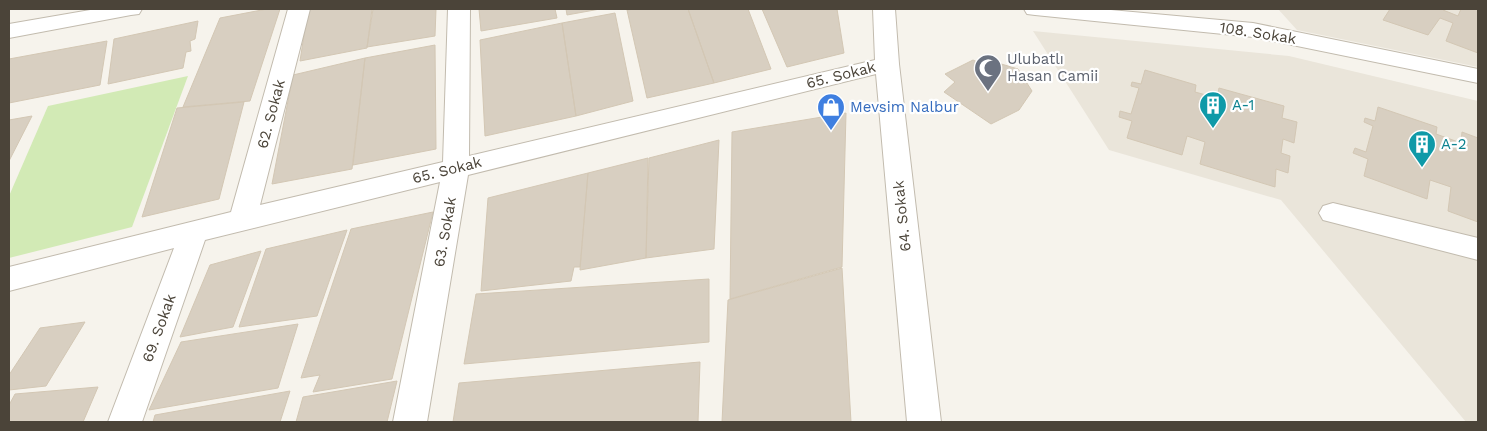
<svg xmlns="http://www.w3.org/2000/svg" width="1487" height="431" font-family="'Work Sans',sans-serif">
<rect width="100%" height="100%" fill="#f6f3ec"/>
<path fill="#eae5da" d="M1278,9H1478V67L1297,30Z
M1033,31L1289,56L1478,101V422H1466L1281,200L1109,150Z"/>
<path fill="#d2eab5" d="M188,76L132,227L9,258V196L48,106Z"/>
<path fill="#d8cfc1" stroke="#d3c7b4" d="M267,9H280L250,101L183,107L220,18Z
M308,9H372L367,48L300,61Z
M373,9H436L435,36L367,47Z
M479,9H555L557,18L481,31Z
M566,9H600L567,15Z
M635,9H688L714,83L647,98L627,10Z
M688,9H748L771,69L714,83Z
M762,9H837L844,53L787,67Z
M1390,9H1443V10L1458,16L1461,9H1478V53L1446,41L1453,23L1440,18L1428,35L1383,20Z
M615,13L633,101L576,116L562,23Z
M198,21L195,39L190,41L191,51L186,52L183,68L108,84L114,39Z
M562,23L576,116L485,136L480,40Z
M107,41L100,85L9,103V59Z
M435,45L436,149L353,165L365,58Z
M365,58L352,169L272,184L293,75Z
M973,60L986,66L998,63L1018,69L1032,91L1019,110L991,124L944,92L955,82L945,74Z
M1145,70L1196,85L1195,92L1217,98L1219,88L1284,106L1282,118L1297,122L1294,143L1283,139L1281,153L1290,156L1288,173L1276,169L1275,187L1200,164L1205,142L1187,136L1182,155L1127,138L1132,121L1119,117L1120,111L1131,114L1139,88L1131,86L1132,82L1141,84Z
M244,102L219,199L142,217L177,108Z
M1378,107L1437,127L1436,134L1461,143L1462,132L1478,138V222L1448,211L1451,187L1430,180L1427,199L1364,176L1368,159L1353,153L1355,148L1366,152L1373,126L1364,122L1365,118L1375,121Z
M846,113L842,267L730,299L732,132Z
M32,116L9,161V120Z
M719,140L714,249L646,258L649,158Z
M648,158L646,258L580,270L588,173Z
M588,173L580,267H574L571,281L481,291L488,198Z
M433,212L392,379L313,392L320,375L301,378L351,229Z
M347,230L317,316L239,327L266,249Z
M261,251L233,327L180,337L210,265Z
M842,268L851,422H722L728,300Z
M709,279V342L464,364L476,294Z
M85,322L46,386L9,390V375L40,328Z
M298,324L278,388L149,410L181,342Z
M700,362L698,422H453L459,383Z
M397,381L387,422H296L303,397Z
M98,387L83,422H9V405L15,394Z
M290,391L280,422H153L155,415Z"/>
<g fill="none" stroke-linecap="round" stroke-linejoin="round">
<g stroke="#c2bbae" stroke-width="2">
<path id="minor" d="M96,9H142L139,14L131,15L9,38V24Z
M288,9H310L260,205L443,162L448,9H470L469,156L875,60L873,9H895L899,64L941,422H907L876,74L468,175L427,422H393L440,182L205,240L142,422H108L174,248L9,291V267L231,212Z
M1024,9H1100L1253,23L1478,69V83L1253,37L1035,15L1027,14Z
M1333,203L1478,238V260L1323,220L1319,213L1323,206Z"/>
</g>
<use href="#minor" fill="#fff" fill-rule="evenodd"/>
</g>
<defs>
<g id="mosque-pin" transform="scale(1.4375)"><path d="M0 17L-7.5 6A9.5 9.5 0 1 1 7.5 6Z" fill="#6b7280" stroke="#fff"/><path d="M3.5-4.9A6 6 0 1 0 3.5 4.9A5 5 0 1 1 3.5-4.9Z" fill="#fff"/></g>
<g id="building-pin" transform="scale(1.4375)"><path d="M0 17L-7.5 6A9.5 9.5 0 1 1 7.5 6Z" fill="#0f9aa8" stroke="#fff"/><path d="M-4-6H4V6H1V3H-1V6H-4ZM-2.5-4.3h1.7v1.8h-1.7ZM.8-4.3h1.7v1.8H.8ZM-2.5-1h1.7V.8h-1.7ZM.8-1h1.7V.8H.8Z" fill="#fff"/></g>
<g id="shop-pin" transform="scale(1.4375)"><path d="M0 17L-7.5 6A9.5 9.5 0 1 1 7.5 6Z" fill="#3f7fe0" stroke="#fff"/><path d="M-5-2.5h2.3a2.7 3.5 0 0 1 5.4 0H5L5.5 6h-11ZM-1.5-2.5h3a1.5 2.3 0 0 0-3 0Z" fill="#fff"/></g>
</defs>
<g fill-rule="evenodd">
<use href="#mosque-pin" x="988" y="68"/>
<use href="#building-pin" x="1213" y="105"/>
<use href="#shop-pin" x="831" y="107"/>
<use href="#building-pin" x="1422" y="144"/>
</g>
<g text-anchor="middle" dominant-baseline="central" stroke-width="4.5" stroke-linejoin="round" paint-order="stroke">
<g font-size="15" fill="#4b4439" stroke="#fff">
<text transform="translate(1258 33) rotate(9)">108. Sokak</text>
<text transform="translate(841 75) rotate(-14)">65. Sokak</text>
<text transform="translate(271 114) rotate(-75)">62. Sokak</text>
<text transform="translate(447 170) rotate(-14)">65. Sokak</text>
<text transform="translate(902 216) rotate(-96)">64. Sokak</text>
<text transform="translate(445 232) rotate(-80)">63. Sokak</text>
<text transform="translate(159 328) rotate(-70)">69. Sokak</text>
</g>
<g font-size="15" fill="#5b616d" stroke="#fff" text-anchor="start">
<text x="1007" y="59">Ulubatlı<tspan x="1007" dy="17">Hasan Camii</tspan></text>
</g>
<g font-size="15" fill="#0d838f" stroke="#fff" text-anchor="start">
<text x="1232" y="105">A-1</text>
<text x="1441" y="144">A-2</text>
</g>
<g font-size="15" fill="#366cbe" stroke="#fff" text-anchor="start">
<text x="850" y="107">Mevsim Nalbur</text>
</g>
</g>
<rect width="1487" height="431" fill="none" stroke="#4b4439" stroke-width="20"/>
</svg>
